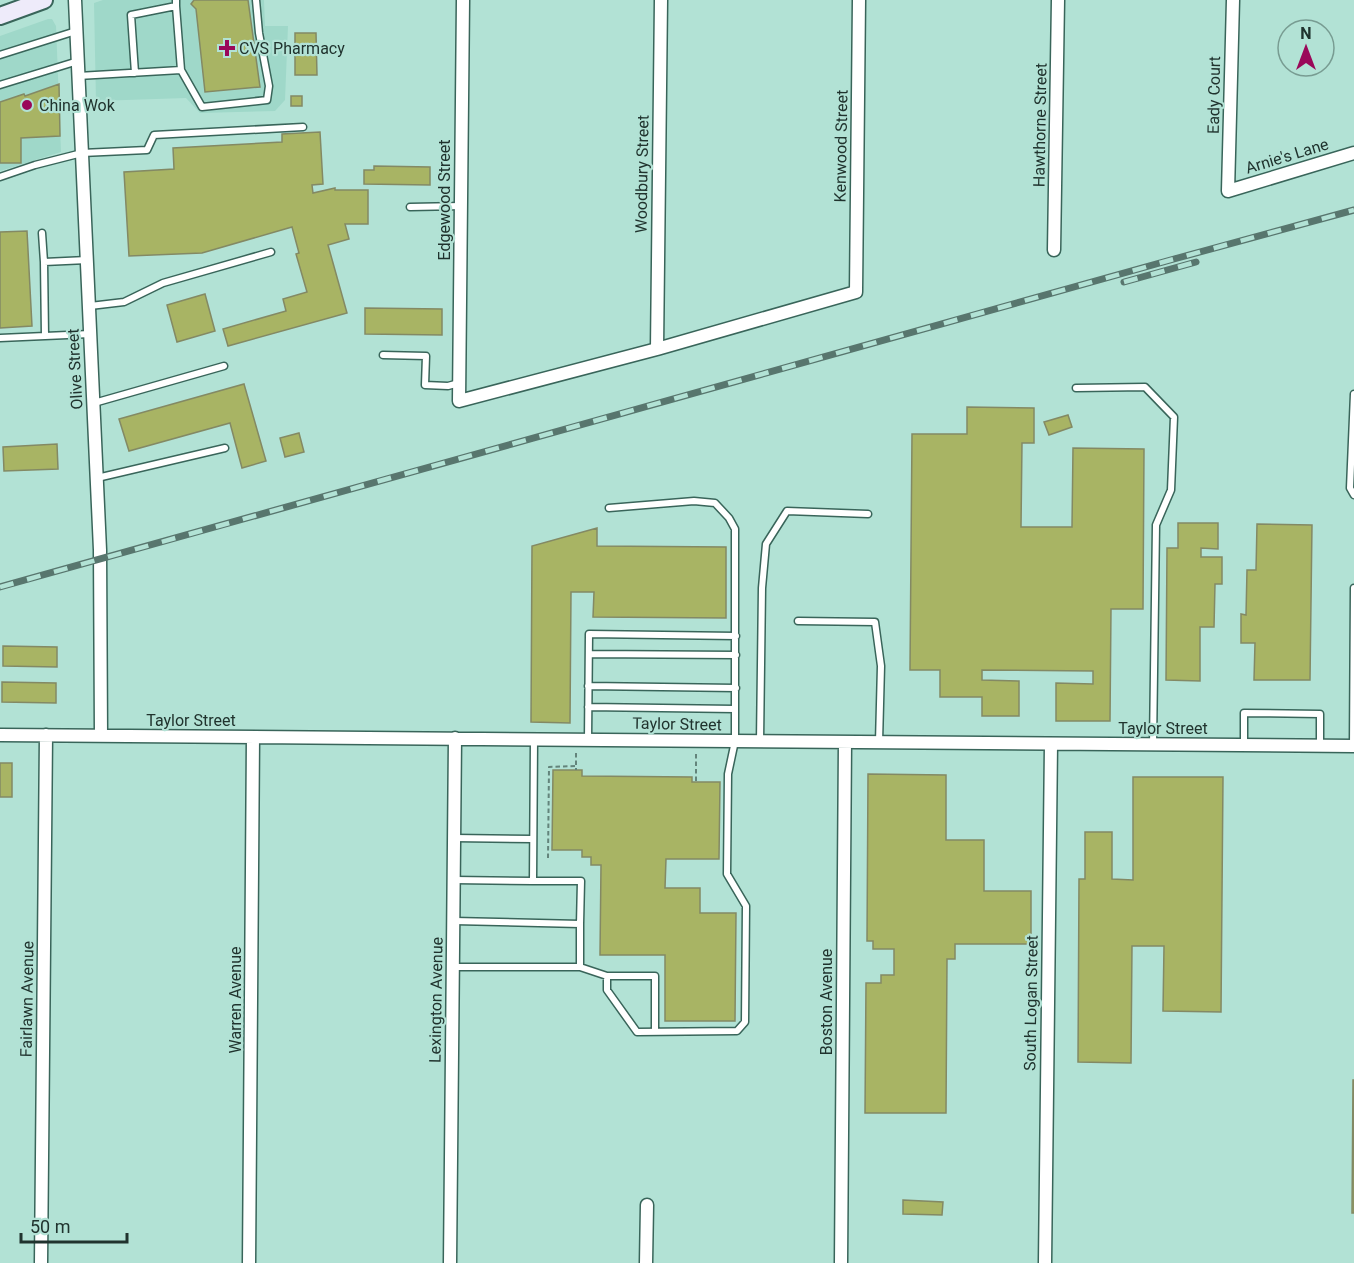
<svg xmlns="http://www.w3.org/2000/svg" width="1354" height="1263" font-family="Roboto,sans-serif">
<rect width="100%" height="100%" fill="#b2e2d5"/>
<path fill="#9fd8c9" d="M103,0H264L265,26H288L285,100L275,111L200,113L186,98L96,101L94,3Z
M48,19H52L56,26L61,152L0,171V36Z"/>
<path fill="#a8b464" stroke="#838964" stroke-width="1.5" d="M194,0H248L260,87L205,92L196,9L191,4Z
M295,33H316L317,75H295Z
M59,84L60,136L21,138V163H0V102L24,94L25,96Z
M291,96H302V106H291Z
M320,132L323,184L312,185L313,193L335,188V190H368V224H345L349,239L328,245L347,313L228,346L223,329L286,311L283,299L307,292L296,254L299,253L292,227L202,253L129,256L124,172L174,169L173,148L282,142V134Z
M374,166L430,167V185L364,184V170H374Z
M27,231L32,326L0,328V232Z
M205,294L215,331L177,342L167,305Z
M365,308L442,309V335L365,334Z
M244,384L266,461L242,468L230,423L129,451L119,419Z
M967,407L1034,408V443H1022L1021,527H1072L1073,448L1144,449L1143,609H1111L1110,721H1056V683L1093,684V671L982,670V680L1019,681V716H982V697H940V670H910L912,434H967Z
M1068,415L1072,427L1049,435L1044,422Z
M299,433L304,452L285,457L280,438Z
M57,444L58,469L4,471L3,447Z
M1178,523H1218V549L1201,548V557H1222V584H1215L1214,627H1200V681L1166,680L1167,548H1178Z
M1257,524L1312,525L1310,680H1254L1255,643H1241V614L1246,615L1247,570H1256Z
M597,528V546L726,547V618L593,617L594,592H571L570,723L531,722L532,546Z
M3,646L57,647V667L3,666Z
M2,682L56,683V703L2,702Z
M0,763H12V797H0Z
M553,770H582V776L692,777V782H720L719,859H666L665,888H700V913H736L735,1021H665V955H600L601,865H591V857H582V850H552Z
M868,774L946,775V840H984V891H1031V944H955V959H947L946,1113H865L866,983H881V975H894V949H873V941H867Z
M1133,777H1223L1221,1012L1163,1011L1164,946H1132L1131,1063L1078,1062L1079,879H1085V832H1112V879L1133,880Z
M1353,1080H1354V1213H1352Z
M903,1200L943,1202L942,1215L903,1214Z"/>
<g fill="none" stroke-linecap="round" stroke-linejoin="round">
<g stroke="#39655a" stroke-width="9">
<path id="lane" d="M176,6L181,70L202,107L267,100L269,86L259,33L256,0
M0,55L76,31
M135,73L131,15L176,6V0
M78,76L181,70
M0,85L78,61
M0,177L35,165L82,153L147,150L154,135L303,127
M410,207L461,206
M42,233L44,262L87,260
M90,306L124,302L163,283L271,252
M45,336L90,334
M0,338L45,336L44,262
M383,355L426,356L425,385L448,386L459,383
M1076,388L1145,387L1174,417L1171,490L1156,525L1153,745
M1354,394L1350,488L1354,495
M94,403L224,366
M97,478L225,448
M609,508L694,501L715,503L729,518L735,529V741L728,774L727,874L746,906L745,1022L737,1031L637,1032L607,990V976H655V1032
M798,621L875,622L881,666L879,742
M589,654L736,655
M588,686L736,688
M588,707L735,709
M588,739L589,634L736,636
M760,741L762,588L766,544L787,511L868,514
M1244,745V713L1320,714V746
M1353,746L1354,588
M454,838L532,839
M454,880L533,881L534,740
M533,881H581L580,924
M453,967H580V924L454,921
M580,967L607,976"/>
</g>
<g stroke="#39655a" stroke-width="15">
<path id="street" d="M75,0L100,550L101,736
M463,0L459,401L657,349L856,292L859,0
M1233,0L1228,191L1354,153
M1054,250L1058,0
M657,349L661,0
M0,735L1354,746
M41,1263L46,735
M249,1263L253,737
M450,1263L455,738
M646,1263L647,1205
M841,1263L845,742
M1045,1263L1051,744"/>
</g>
<g stroke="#39655a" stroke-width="20">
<path id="secondary" d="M0,16L44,0"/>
</g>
<path stroke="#63847b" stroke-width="2" stroke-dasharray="4.5 3" stroke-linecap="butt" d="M576,753V770
M696,781V754
M548,858L549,767L576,766"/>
<use href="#lane" stroke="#fff" stroke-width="6"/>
<use href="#street" stroke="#fff" stroke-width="12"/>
<use href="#secondary" stroke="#eeebfa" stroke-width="16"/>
<g stroke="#58766e" stroke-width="7">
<path id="rail" d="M1124,282L1196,262
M0,587L1174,259L1354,210"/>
</g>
<use href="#rail" stroke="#b2e2d5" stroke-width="4.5" stroke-dasharray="14" stroke-linecap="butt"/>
</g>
<g fill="#9a0859" stroke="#b2e2d5" stroke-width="2">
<path d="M224 39h6v6h6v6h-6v6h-6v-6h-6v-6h6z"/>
<circle cx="27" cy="105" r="6"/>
</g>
<g text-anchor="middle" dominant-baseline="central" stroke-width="4.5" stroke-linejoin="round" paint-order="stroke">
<g font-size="16" fill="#20332e" stroke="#b2e2d5" text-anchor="start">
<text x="239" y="48">CVS Pharmacy</text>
<text x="39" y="105">China Wok</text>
</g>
<g font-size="16" fill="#20332e" stroke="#b2e2d5">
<text transform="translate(1214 95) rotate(-89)">Eady Court</text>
<text transform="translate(1040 125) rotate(-89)">Hawthorne Street</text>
<text transform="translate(841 146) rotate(-89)">Kenwood Street</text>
<text transform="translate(1287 156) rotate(-17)">Arnie's Lane</text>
<text transform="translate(642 174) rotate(-89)">Woodbury Street</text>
<text transform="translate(444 200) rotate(-90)">Edgewood Street</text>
<text transform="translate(75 369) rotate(-93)">Olive Street</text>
<text x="191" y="720">Taylor Street</text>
<text transform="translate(677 724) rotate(1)">Taylor Street</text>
<text x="1163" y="728">Taylor Street</text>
<text transform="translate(27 999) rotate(-89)">Fairlawn Avenue</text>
<text transform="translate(235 1000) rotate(-90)">Warren Avenue</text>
<text transform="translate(436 1000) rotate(-89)">Lexington Avenue</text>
<text transform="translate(826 1002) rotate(-90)">Boston Avenue</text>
<text transform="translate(1031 1003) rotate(-89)">South Logan Street</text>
</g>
</g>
<g transform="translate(1306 48)"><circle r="28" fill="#b2e2d5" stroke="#789c92" stroke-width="1.5"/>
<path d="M0-4.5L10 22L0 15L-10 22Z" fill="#9a0859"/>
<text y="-9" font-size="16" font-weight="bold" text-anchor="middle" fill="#20332e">N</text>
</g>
<path d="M21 1233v9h106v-9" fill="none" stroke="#20332e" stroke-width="3"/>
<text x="30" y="1233" font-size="18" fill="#20332e" stroke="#b2e2d5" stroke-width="4.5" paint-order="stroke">50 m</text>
</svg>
